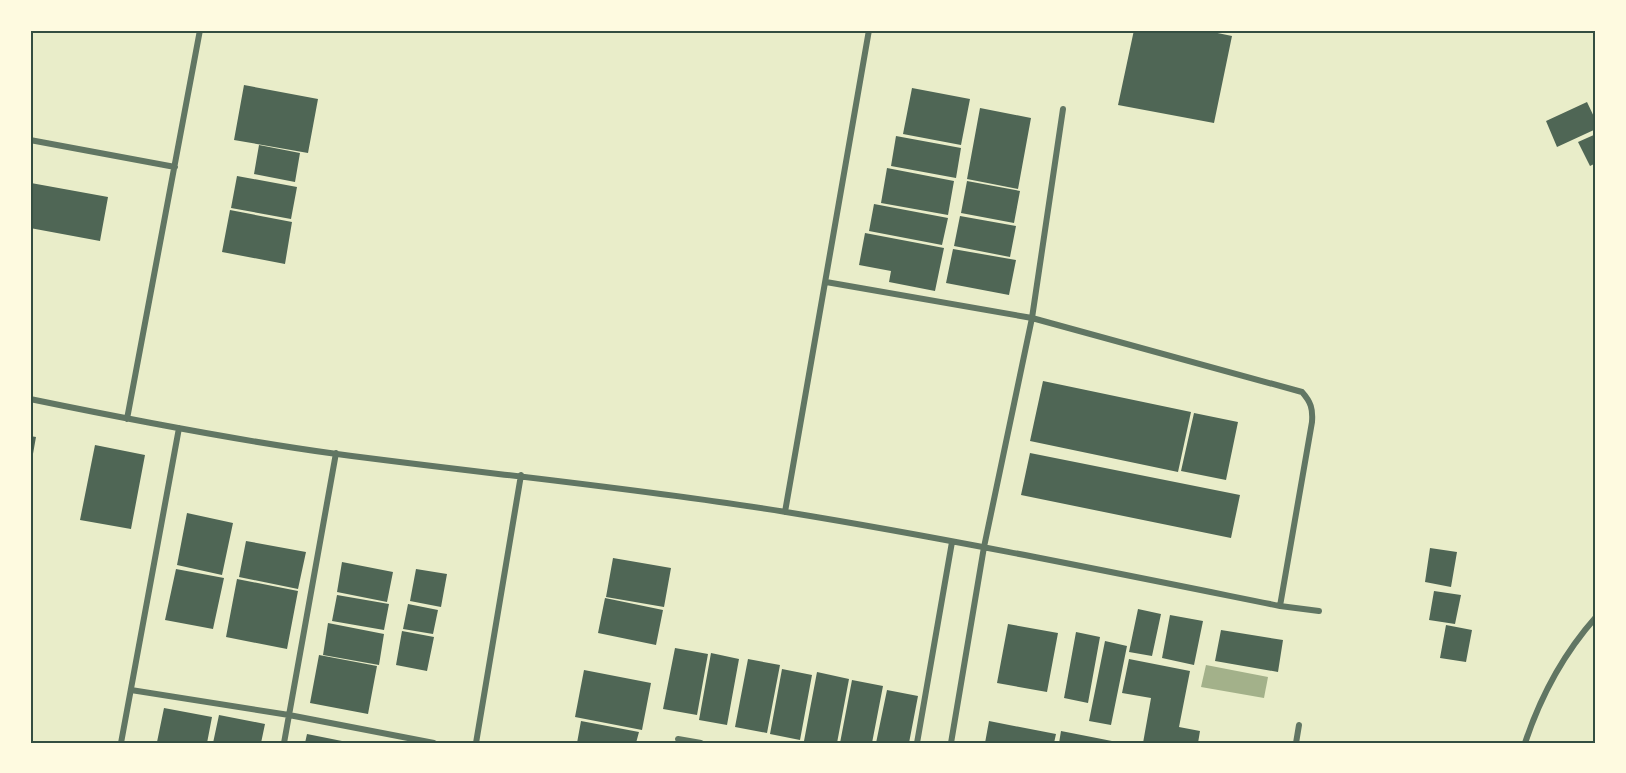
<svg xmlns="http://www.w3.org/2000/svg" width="1626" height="773" font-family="'Source Sans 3',sans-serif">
<rect width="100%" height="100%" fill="#e9edc9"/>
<path fill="#a3b18a" d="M1206,665L1268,677L1264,698L1201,687Z"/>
<path fill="#4f6655" d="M1134,30H1203L1232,36L1214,123L1118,105Z
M244,85L318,99L308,153L234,140Z
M912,88L970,99L961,145L903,134Z
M1587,102L1596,121V129L1557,147L1546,121Z
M980,108L1031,118L1018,189L967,179Z
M1596,134V163L1590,166L1578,142Z
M896,136L961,148L956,178L891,166Z
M259,145L300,153L295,182L254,174Z
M887,168L954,181L948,215L881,203Z
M237,176L297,187L291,219L231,208Z
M967,181L1020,191L1014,223L961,213Z
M31,183L108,197L100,241L30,228Z
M874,204L948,218L942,245L869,231Z
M230,210L292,222L285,264L222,252Z
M960,216L1016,226L1010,257L954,246Z
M865,233L944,248L935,291L889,282L891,271L859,265Z
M953,249L1016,260L1009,295L946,283Z
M1043,381L1191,412L1178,472L1030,441Z
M1194,413L1238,422L1226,480L1181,471Z
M30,436L36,437L31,465H30Z
M95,445L145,455L131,529L80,520Z
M1030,453L1240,495L1231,538L1021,495Z
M187,513L233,523L222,575L177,565Z
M246,541L306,552L298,589L239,577Z
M1430,548L1457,552L1451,587L1425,582Z
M613,558L671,568L664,607L606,597Z
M342,562L393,572L387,602L337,592Z
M176,569L224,578L213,629L165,620Z
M416,569L447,574L441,607L410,601Z
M237,579L298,591L287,649L226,637Z
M1434,591L1461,595L1455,624L1429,620Z
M337,595L389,604L384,630L332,621Z
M605,598L663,610L656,645L598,633Z
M408,604L438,610L433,634L403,629Z
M1138,609L1161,614L1152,656L1129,652Z
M1170,615L1203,621L1194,665L1162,658Z
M328,623L384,634L379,665L323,655Z
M1008,624L1058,633L1047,692L997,683Z
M1446,625L1472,630L1466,662L1440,658Z
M1221,630L1283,640L1278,672L1215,661Z
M402,631L434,637L427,671L396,665Z
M1076,632L1100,637L1088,703L1064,698Z
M1105,641L1127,646L1111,725L1089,721Z
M675,648L708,654L697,715L663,709Z
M711,653L739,659L727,725L699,720Z
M319,655L377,666L368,714L310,703Z
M748,659L780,665L767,733L735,727Z
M1129,659L1190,671L1179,727L1200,731L1198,743H1143L1151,698L1122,693Z
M782,669L812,675L800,740L770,734Z
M584,670L651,683L642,730L575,717Z
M817,672L849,679L837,743L804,741Z
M852,680L883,686L872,743H840Z
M887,690L918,696L909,743H876Z
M164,708L212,717L207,743L157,742Z
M219,715L265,724L261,743H213Z
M581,721L639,732L636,743H577Z
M989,721L1056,734L1054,743H985Z
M1061,731L1117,742V743H1059Z
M307,734L347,742V743H305Z"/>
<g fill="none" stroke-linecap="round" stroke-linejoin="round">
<path stroke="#617663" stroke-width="6" d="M30,140L175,167
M826,282L1032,318L1302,392C1311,402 1313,409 1312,422L1280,606
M30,399C132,420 234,440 337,454C487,474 637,488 786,512C951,539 1116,573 1280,606L1319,611
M127,419L200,30
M785,512L869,30
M131,690L289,715L434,743
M678,739L701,743
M121,743L179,428
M284,743L336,453
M476,743L521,475
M917,743L952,542
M951,743L984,547L1032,318L1063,109
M1296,743L1299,725
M1525,743C1540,698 1564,653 1596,617"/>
</g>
<rect width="1626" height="773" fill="none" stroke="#fefae0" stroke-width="63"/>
<rect x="32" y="32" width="1562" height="710" fill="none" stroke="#344e41" stroke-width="2"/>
</svg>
